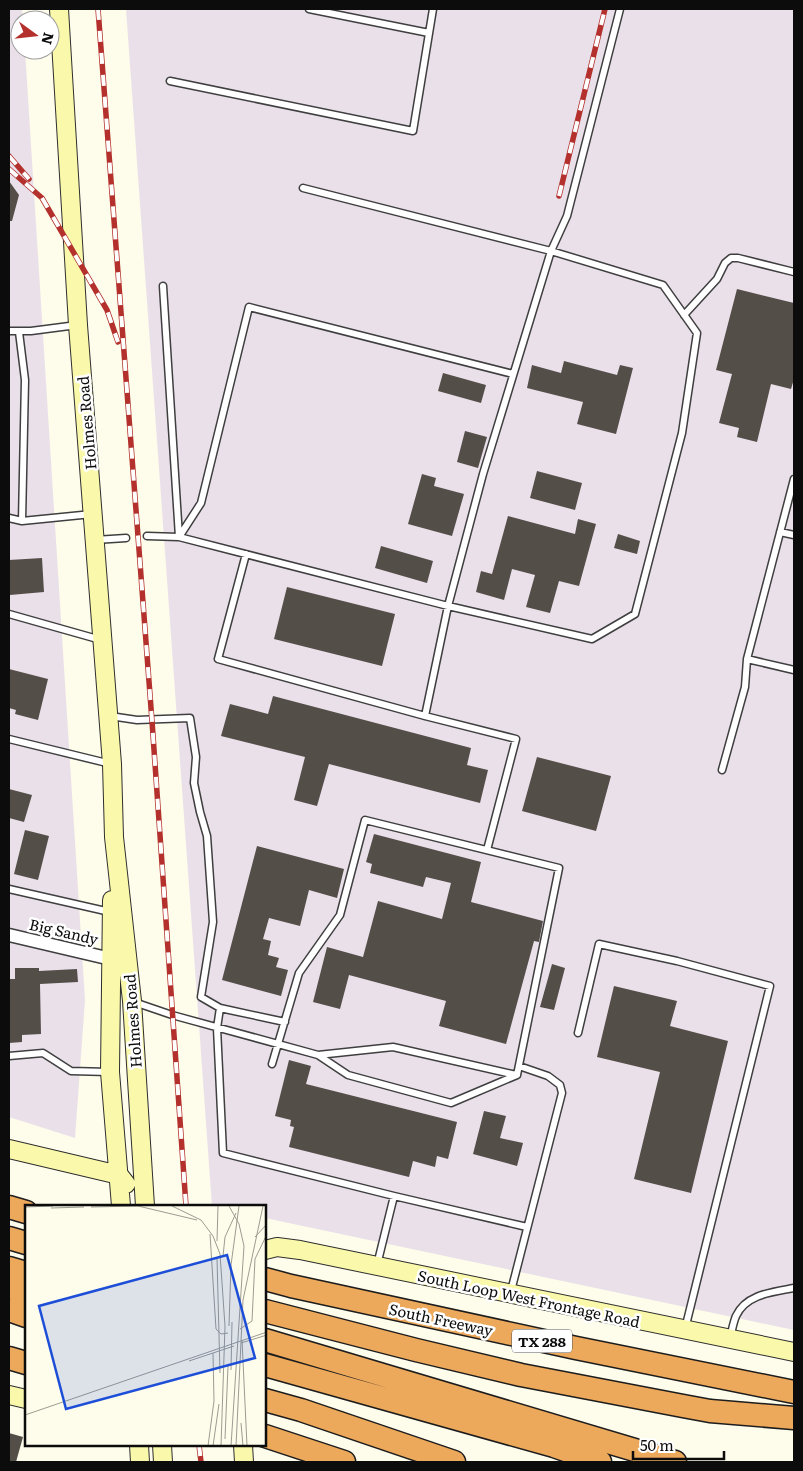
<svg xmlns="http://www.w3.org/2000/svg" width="803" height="1471" font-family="Literata,serif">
<rect width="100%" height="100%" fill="#fefceb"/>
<path fill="#eae0ea" d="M9,9H22L23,20H20V50H25L85,1000L75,1138L9,1117Z
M126,9H794V1330L265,1218V1206H212Z"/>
<path fill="#544e49" d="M9,181L19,195L12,221H9Z
M737,289L794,303V379L791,389L771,384L757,442L737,437L739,428L719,423L732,374L716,370Z
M564,361L617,375L620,365L633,368L616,434L577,424L583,402L527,388L532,365L561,373Z
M443,373L486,385L481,403L438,391Z
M465,431L487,437L478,468L457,462Z
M537,471L582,483L575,510L530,498Z
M422,474L436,478L434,486L464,494L452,536L408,524Z
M508,516L575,534L578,519L596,524L579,586L559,581L550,613L526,607L535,575L512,569L504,600L476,592L481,571L492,574Z
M618,534L640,541L637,554L614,548Z
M381,546L433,561L427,583L375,568Z
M42,558L44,592L10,595L9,560Z
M287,587L395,614L382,666L274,639Z
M9,669L48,679L38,720L15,714L16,710L9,708Z
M273,696L471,748L467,765L488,770L480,803L329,764L317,806L294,800L305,757L221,736L230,704L268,714Z
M537,757L611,776L596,831L522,811Z
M9,789L32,795L24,822L9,818Z
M25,830L49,836L38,880L14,874Z
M374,834L481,862L471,902L543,921L539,942L534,941L506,1044L439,1026L446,1001L349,975L340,1009L313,1002L327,947L363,957L378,901L442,919L451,883L426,877L423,887L370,873L372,864L366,862Z
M257,846L344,869L337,898L309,890L300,926L269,918L263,939L271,941L268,955L279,958L276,967L288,970L281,996L222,980Z
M552,964L565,968L554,1010L540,1007Z
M15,968H39V971L77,969L78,982L40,984L41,1034L22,1035V1042L9,1043V979H15Z
M614,986L677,1001L670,1026L728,1041L691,1193L634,1179L660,1072L597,1057Z
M289,1060L311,1066L306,1084L457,1122L448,1159L437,1156L435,1167L413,1161L409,1177L289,1147L294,1127L290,1126L291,1120L275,1116Z
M484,1111L506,1116L500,1138L523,1143L517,1166L473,1154Z
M9,1433L23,1437L16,1462H9Z"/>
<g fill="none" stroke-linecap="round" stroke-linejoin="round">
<g stroke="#3f3f3f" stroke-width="9">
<path id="lane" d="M309,9L429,33
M170,81L413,131L433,9
M163,286L179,537
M684,315L717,279L725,263L731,258H738L794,272
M9,331H31L77,325
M794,479L747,659L794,670
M9,518L22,521L25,380L19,332
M22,521L92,514
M780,532L794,535
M147,536L179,537L448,606L592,639L635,614L682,433L697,333L663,285L551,251L303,188
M179,537L201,503L249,307L513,374
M95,540L126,538
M246,554L218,659L425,716L516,739L487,850
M9,614L101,640
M110,716L137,720L190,718L196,757L194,783L200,812L207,836L213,922L201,997L220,1008L285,1022
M425,716L448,606L483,474L551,251L567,216L620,9
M9,739L111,764
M722,770L745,687L747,659
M9,889L110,912
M134,1002L172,1015L318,1055L348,1075L451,1103L517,1075
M220,1008L217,1028L223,1153L394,1196L527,1227
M578,1033L599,944L677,961L770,986L685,1329
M318,1055L393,1047L516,1075
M9,1056L43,1053L71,1071L109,1072
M272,1064L299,973L340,915L365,820L559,868L517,1075
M377,1265L394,1196
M511,1291L562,1093L560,1085L548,1076L519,1066
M730,1338C732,1331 733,1323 736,1316C746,1294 773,1292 794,1288"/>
</g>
<g stroke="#3f3f3f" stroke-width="15">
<path id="street" d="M9,935L111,959"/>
</g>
<g stroke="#2e2e2e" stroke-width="20">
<path id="secondary" d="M59,9L78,325L112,764L114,837L132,1001L145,1206
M112,900L110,1072L121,1206
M9,1149L119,1175L126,1184
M265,1250L277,1247L300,1250L794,1352
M9,1395L26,1399
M139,1445L140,1462
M162,1445L163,1462
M243,1445L244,1462"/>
</g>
<g stroke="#1d1d1d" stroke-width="25">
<path id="highway" d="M9,1207L26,1212
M9,1238L26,1243
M9,1268L26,1273
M265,1279L291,1286L576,1348L794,1392
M9,1287L26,1293
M9,1310L26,1316
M265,1311L416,1350L521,1375L683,1406L710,1411L794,1418
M265,1340L675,1462
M9,1358L26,1363
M265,1365L554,1446L600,1462
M265,1400L301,1410L454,1462
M265,1436L344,1462"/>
</g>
<use href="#lane" stroke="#fff" stroke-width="6"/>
<use href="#street" stroke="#fff" stroke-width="12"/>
<use href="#secondary" stroke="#faf8aa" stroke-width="18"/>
<use href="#highway" stroke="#eca85b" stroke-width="22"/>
<g stroke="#b3302c" stroke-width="5.5">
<path id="rail" d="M98,9L152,721L186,1206
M9,156L29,179
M9,169L42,198L107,310L118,342
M559,196L605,9
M199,1445L201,1462"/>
</g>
<use href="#rail" stroke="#fff" stroke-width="4" stroke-dasharray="11" stroke-linecap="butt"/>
</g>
<g text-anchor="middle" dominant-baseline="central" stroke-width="5" stroke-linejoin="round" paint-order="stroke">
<rect fill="#fff" stroke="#555" stroke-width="1" x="512" y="1329.5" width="60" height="23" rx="4"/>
<g font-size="14" font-weight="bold" fill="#0c0c0c">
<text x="542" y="1341">TX 288</text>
</g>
<g font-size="15" fill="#0c0c0c" stroke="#fff">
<text transform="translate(86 423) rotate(-95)">Holmes Road</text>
<text transform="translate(64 931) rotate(13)">Big Sandy</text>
<text transform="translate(132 1021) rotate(-94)">Holmes Road</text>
<text transform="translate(529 1298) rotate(12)">South Loop West Frontage Road</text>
<text transform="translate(441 1319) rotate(12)">South Freeway</text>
</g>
</g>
<g transform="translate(25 1205)">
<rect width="241" height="241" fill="#fefceb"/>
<path fill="none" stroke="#9d9c92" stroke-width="1" d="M147,1L176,15L188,31L195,49L200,121L196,241M204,1L214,19L219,41L206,241M0,2L28,1M66,2L113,1L172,15M26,3L59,2M185,29L191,124L196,129L203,128M230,32L242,19M192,36L193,1M198,51L200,32L211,8M192,53L195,168M204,121L206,60L214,1M215,124L227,116L230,54L242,29M217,135L222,241M216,138L242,130M164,156L209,141M206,165L207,117M0,210L242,127M216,218L218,241M200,234L203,161M183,241L189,196L188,148M188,241L194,199M211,241L218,95L238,1"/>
<path fill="#1d4ed8" fill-opacity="0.15" stroke="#1d4ed8" stroke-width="2.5" d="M202,50L230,153L41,204L14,101Z"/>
<rect width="241" height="241" fill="none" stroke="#0c0c0c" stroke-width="2.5"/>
</g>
<rect width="803" height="1471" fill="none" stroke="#0c0c0c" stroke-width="20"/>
<g transform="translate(35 35) rotate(105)"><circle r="24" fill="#ffffff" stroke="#9e9e9e"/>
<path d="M0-4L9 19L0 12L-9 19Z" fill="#b3302c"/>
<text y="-8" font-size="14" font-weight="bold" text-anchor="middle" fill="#0c0c0c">N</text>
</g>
<path d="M633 1451v8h91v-8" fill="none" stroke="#0c0c0c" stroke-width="2.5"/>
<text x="640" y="1451" font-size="15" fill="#0c0c0c" stroke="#ffffff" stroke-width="4" paint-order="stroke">50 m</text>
</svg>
